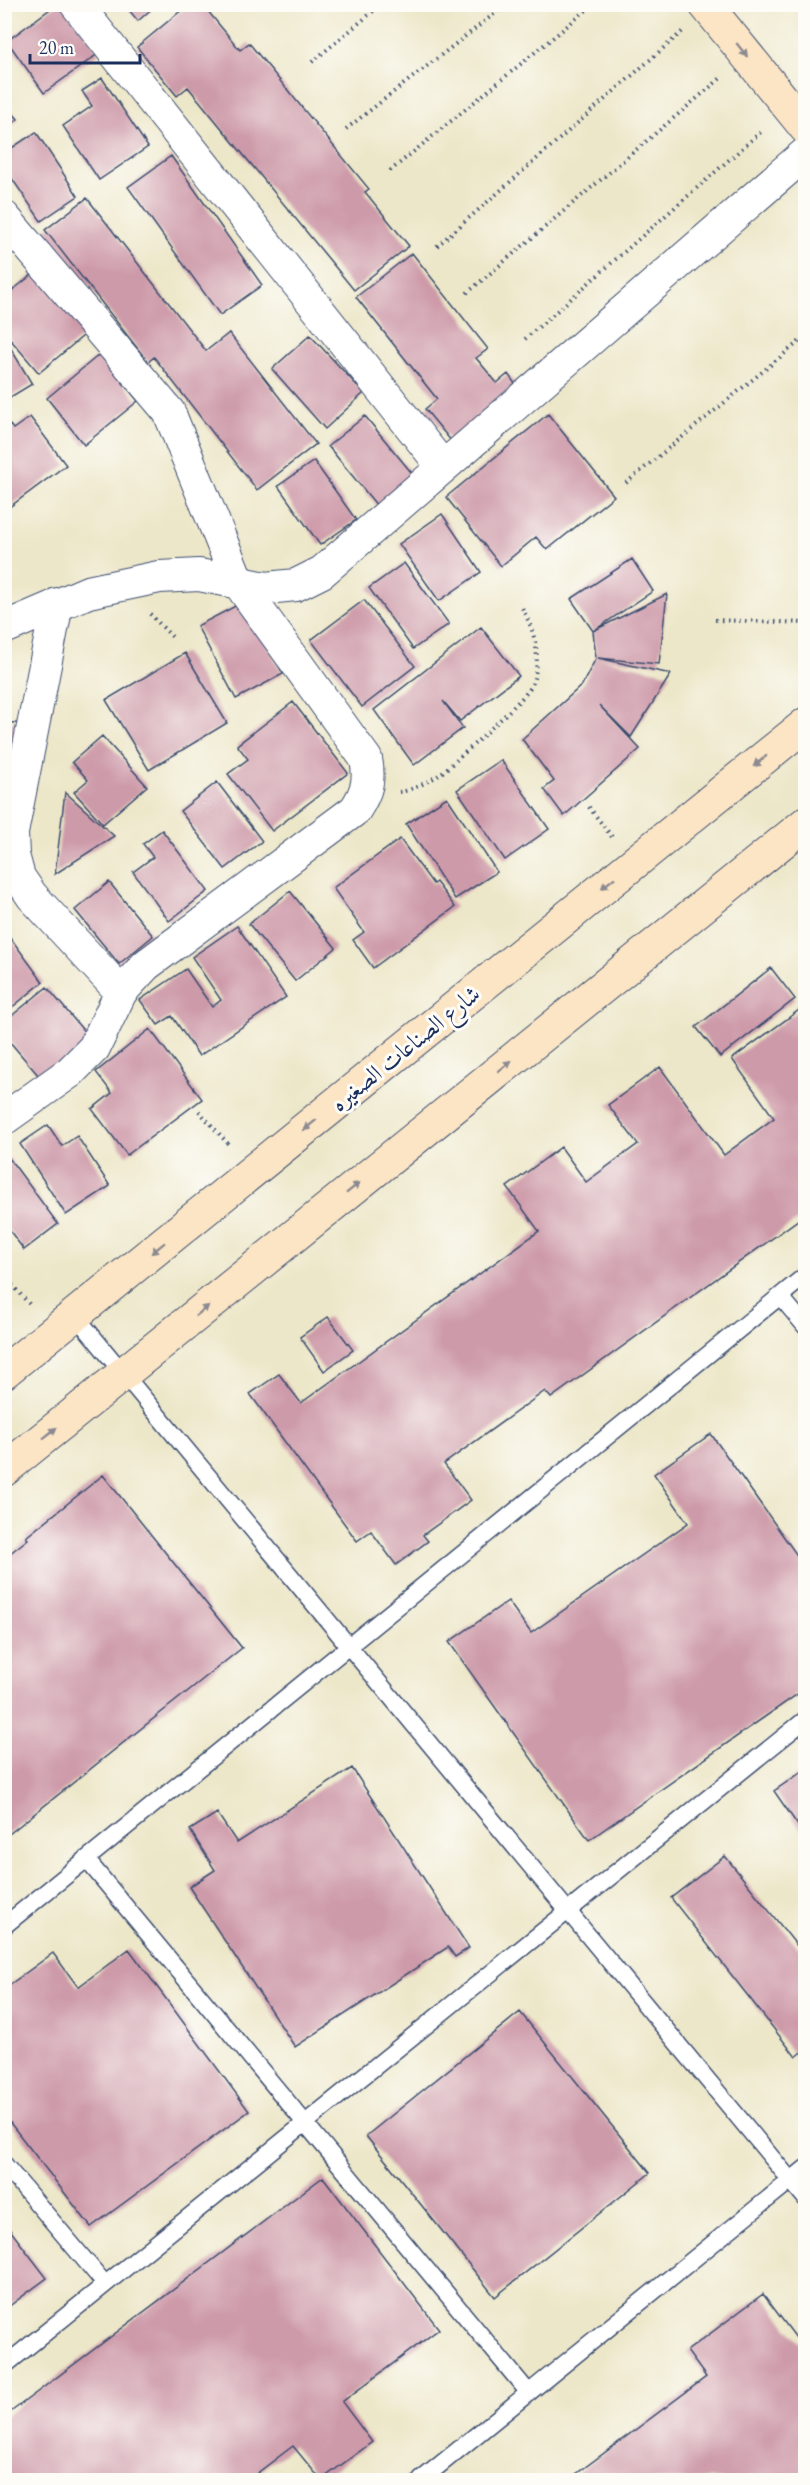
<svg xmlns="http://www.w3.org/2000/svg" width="810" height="2485" font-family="'EB Garamond',Amiri,serif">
<rect width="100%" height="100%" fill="#fdfcf7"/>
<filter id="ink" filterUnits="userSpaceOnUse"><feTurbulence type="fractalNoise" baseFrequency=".0167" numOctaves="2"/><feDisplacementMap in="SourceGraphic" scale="12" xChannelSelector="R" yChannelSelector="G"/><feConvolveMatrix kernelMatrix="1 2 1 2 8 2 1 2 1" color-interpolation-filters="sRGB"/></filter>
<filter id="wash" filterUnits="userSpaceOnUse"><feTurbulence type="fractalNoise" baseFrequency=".008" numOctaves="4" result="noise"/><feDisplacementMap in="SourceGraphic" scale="24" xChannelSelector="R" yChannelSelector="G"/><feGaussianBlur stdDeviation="1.35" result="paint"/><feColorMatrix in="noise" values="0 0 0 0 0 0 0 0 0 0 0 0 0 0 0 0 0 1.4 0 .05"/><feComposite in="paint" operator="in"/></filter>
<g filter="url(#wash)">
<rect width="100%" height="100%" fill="#ede7c9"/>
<g id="blocks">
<path fill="#cd9aa9" d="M57,4H64L99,53L44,93L7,41Z
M124,4H157L138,21Z
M189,4H202L240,50L249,43L369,189L365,192L409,246L354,290L188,87L177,96L137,47Z
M102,78L148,147L99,180L63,126L92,106L82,91Z
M4,103L18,119L4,131Z
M36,132L78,196L41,221L4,167V153Z
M171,156L262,285L220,315L128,187Z
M87,198L206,351L229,333L316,444L257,490L154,357L148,362L45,230Z
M412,253L488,349L476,358L497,383L508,374L519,389L452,442L425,409L437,399L356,297Z
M38,270L89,331L39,373L4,332V297Z
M310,335L364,393L325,429L272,369Z
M4,337L32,384L4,401Z
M100,354L138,401L84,445L47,398Z
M548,414L614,496L547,550L536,537L501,566L446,497Z
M365,416L415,477L378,507L328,446Z
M30,417L66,465L4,511V430L10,425L13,429Z
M314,461L356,520L320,545L278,486Z
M442,514L481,572L439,601L399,544Z
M632,559L653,591L593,631L571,599Z
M404,563L449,624L413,649L369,588Z
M667,594L659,664L598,658L671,674L631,737L599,705L640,749L564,816L544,789L554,781L522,739L582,685L596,658L593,631Z
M364,600L415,666L362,707L311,640Z
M245,601L283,674L236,699L197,626Z
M481,627L519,676L460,721L443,701L463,728L414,765L374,710Z
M185,653L227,723L149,770L106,700Z
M293,702L348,773L272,831L228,774L248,759L237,745Z
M4,722L25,724L4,848Z
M102,736L147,786L103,824L74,792L88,780L72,762Z
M501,760L549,829L505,860L457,790Z
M217,782L262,841L225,869L180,811Z
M65,792L114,836L55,874Z
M447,797L497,872L455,899L406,824Z
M162,830L208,891L169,921L133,872L153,857L143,844Z
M400,839L433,884L436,882L455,907L373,968L353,940L364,932L333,888Z
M109,882L153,936L119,964L75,910Z
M290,891L336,948L295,981L249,924Z
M237,926L286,997L199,1056L172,1016L158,1025L140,1000L186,969L212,1007L221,1000L192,957Z
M4,929L43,982L4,1014Z
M771,968L795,999L720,1057L696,1027Z
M47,987L92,1041L44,1082L4,1035V1022Z
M806,1005V1214L551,1398L545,1391L444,1464L471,1500L423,1535L428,1541L396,1565L371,1531L357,1541L250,1394L279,1374L301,1403L539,1231L507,1187L561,1147L586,1182L638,1144L608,1105L660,1067L724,1155L774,1118L732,1059Z
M150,1029L202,1099L127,1155L92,1109L112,1093L96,1072Z
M48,1125L62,1146L77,1136L110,1186L66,1215L20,1144Z
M9,1158L58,1224L24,1250L4,1223V1161Z
M328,1317L353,1350L324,1371L300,1337Z
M711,1434L806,1568V1688L589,1840L449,1642L508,1601L531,1633L688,1523L654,1474Z
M103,1475L242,1648L4,1838V1558L28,1539L26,1537Z
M352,1768L469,1948L455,1957L448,1947L295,2047L189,1887L215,1870L190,1830L217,1813L237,1843Z
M806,1769V1837L774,1791Z
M725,1856L806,1957V2049L796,2057L671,1898Z
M129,1949L249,2111L91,2227L4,2115V1989L53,1953L78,1987Z
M520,2012L650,2173L495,2297L366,2136Z
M323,2177L439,2329L342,2402L372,2442L321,2480L293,2446L248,2480H4V2417Z
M4,2222L47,2278L4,2310Z
M763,2294L806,2351V2480H568L706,2377L687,2351Z"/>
</g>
</g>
<g filter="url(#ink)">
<use href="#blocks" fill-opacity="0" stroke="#3a4b6e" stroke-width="1.5"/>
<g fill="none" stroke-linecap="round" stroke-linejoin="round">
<g stroke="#3a4b6e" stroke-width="19">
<path id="lane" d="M780,1296L806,1327
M75,1315L806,2199
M86,1859L529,2393
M4,1926L806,1275
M4,2164L105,2284
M4,2366L806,1719
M421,2480L806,2168"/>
</g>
<g stroke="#3a4b6e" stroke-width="34">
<path id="street" d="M76,4L443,467
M4,217L169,412L238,582L366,759C370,780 367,792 355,810L146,965L121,992L94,1048L70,1072L4,1119
M57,604L12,833L13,855L19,877L32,896L121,992
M4,628L88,592L159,577L199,575L266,588L296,585L322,572L806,153"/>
</g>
<g stroke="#3a4b6e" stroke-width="35">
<path id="secondary" d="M705,4L806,128
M4,1372L806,724
M4,1470L806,823"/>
</g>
<path stroke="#3a4b6e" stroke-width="4" stroke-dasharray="1.5 4.5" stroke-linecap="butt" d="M312,62L382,4
M346,129L507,4
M390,171L594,4
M437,246L683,31
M467,293L721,78
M525,339L763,130
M626,483L806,336
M150,614L174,639
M715,620L806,623
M399,792C411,791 427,782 437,776C449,769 526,697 531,687C543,658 535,631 520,604
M589,807L612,837
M199,1111L230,1146
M4,1276L32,1307"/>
<use href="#lane" stroke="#fff" stroke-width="16"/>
<use href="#street" stroke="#fff" stroke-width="32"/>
<use href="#secondary" stroke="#fce5c4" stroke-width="33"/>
</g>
<defs><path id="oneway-solid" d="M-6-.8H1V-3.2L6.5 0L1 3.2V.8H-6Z" transform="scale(1.5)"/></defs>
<g fill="#8c8a91">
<use href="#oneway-solid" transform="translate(742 50) rotate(51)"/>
<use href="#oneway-solid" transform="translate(760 761) rotate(141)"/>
<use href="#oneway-solid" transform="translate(608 883) rotate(141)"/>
<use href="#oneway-solid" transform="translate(505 1066) rotate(-39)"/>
<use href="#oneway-solid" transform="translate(310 1125) rotate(141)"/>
<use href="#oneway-solid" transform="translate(353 1188) rotate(-39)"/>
<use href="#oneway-solid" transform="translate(158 1248) rotate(141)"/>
<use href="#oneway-solid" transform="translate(202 1311) rotate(-39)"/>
<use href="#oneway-solid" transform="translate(50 1433) rotate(-39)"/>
</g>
</g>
<g text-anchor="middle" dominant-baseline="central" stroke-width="6" stroke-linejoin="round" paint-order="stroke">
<g font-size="24" fill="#1b2f5e" stroke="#fdfcf7">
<text transform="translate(405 1048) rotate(-39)">شارع الصناعات الصغيره</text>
</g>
</g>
<rect width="810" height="2485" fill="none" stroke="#fdfcf7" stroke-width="24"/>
<path d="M30 54v9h110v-9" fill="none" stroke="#1b2f5e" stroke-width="3"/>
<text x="39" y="54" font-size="18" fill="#1b2f5e" stroke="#fdfcf7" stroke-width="4.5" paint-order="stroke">20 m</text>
</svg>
